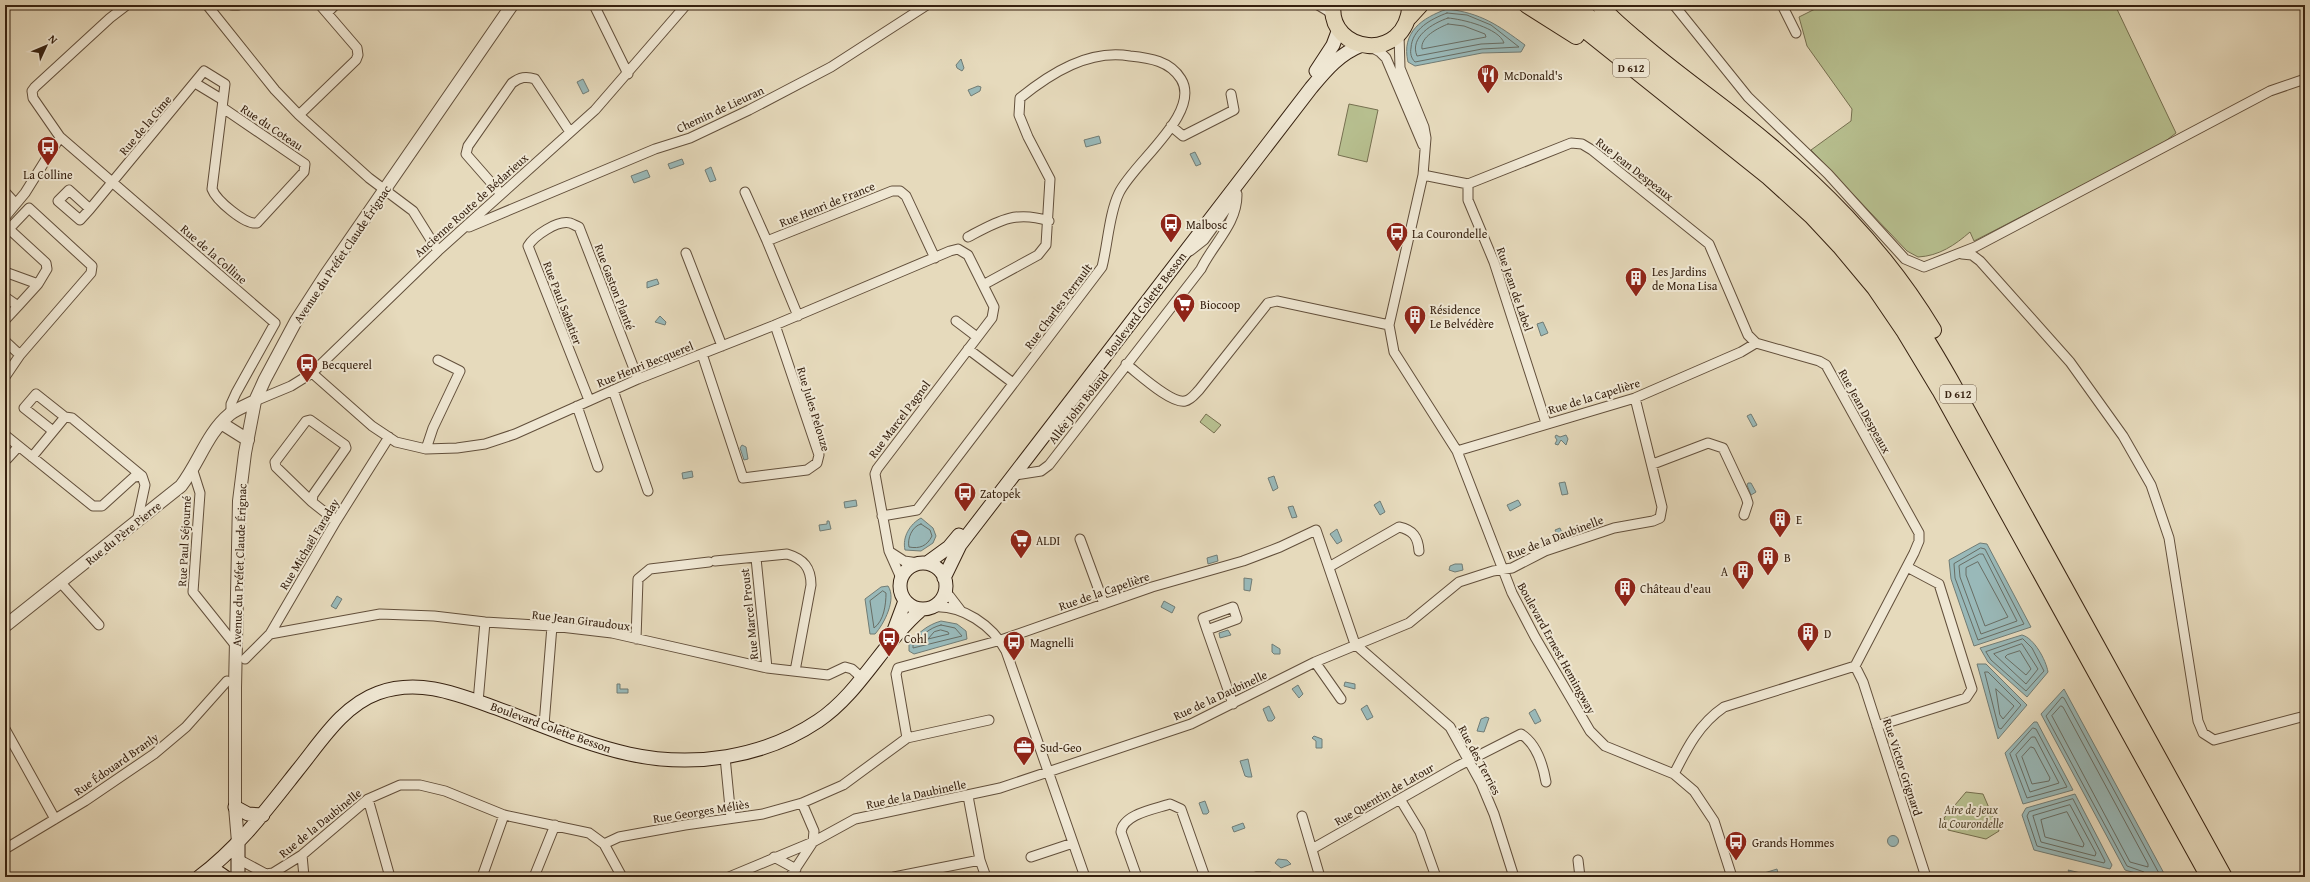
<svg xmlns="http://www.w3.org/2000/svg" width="2310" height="882" font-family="'Gentium Book Plus',serif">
<rect width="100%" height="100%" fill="#e6dabc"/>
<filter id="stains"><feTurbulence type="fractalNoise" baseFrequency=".005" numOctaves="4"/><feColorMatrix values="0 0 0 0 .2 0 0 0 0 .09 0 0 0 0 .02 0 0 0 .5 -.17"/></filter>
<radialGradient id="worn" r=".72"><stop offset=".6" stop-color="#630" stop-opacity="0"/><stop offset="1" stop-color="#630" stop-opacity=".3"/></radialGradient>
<path fill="#b7bf8f" stroke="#767050" d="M1823,5H2115L2176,133L2159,146L1974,241L1970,232C1955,245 1939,256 1918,257L1907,251L1811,150L1851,121L1852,109L1807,46L1799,17Z
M1349,104L1378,110L1367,162L1338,155Z
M1206,414L1221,425L1214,433L1200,422Z
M1966,792L1983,794L1999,831L1986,839L1948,830L1944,818Z"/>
<path fill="#99b9b9" stroke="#717c75" d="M1447,9C1481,13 1498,25 1525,45L1521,52L1482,53L1415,66L1408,62C1401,32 1422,18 1447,9Z
M961,59L964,68L962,71L957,68L956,65Z
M583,79L589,91L583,94L577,82Z
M978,86L981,87L980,91L971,96L968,90Z
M1099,136L1101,143L1086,147L1084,140Z
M1195,152L1201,164L1196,166L1190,154Z
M682,159L684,164L670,169L668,164Z
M711,167L716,180L710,182L705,170Z
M647,170L650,177L634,183L631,176Z
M657,279L659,284L647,288V282Z
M660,316L666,322L665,325L655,322Z
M1543,322L1548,333L1541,336L1537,324Z
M1751,414L1757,425L1753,427L1747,416Z
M1556,435L1560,437L1566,435L1568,439L1566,445L1561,440L1558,445L1555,444L1557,440L1555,437Z
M742,445L746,447L748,459L744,460L740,448Z
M692,471L693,477L683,479L682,473Z
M1274,476L1278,488L1273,491L1268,478Z
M1565,482L1568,494L1562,495L1559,483Z
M1748,483H1751L1756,492L1751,495L1747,485Z
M856,500L857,506L845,508L844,502Z
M1518,500L1521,505L1510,511L1507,505Z
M1380,501L1385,512L1380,515L1374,505Z
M1293,506L1297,517L1292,518L1288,507Z
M921,518L933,528L936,536L933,543L921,551L905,550C902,537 910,524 921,518Z
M827,521H829L831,529L820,531L819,525L827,524Z
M1560,528L1563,535L1567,536L1559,540L1555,530Z
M1337,529L1342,541L1337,544L1330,534Z
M1980,543L1987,544L2031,627L1974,646L1951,579L1949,560Z
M1217,555L1218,561L1208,564L1207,558Z
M1455,564H1462L1463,570L1455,572L1449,570L1450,566Z
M1244,578L1252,579L1250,591L1244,590Z
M888,586C897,599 884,624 875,634H870L865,599L881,587Z
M337,596L342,599L336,609L331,606Z
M1164,601L1175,607L1172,613L1161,607Z
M941,621L957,624L966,631L967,639L914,654L909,651V644C918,633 927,625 941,621Z
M1228,630L1231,635L1220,638L1219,633Z
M2022,635C2034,638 2046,660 2048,672L2027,697L1988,662L1980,648Z
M1272,644L1280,649V654H1274L1272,652Z
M1977,664H1986L2027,705L1998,739Z
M1345,682L1355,684V689L1344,686Z
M617,684H620V689H628V693H617Z
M1298,685L1303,694L1299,698L1292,689Z
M2064,689L2166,877H2149L2125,870L2041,714Z
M1367,705L1373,717L1367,720L1361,709Z
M1269,706L1275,718L1272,721H1268L1263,709Z
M1535,709L1541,721L1535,724L1529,713Z
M1486,717L1489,718L1484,732L1477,731L1481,719Z
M2034,722H2037L2073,790L2023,804L2005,753Z
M1314,736L1322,739V748H1316V741L1312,738Z
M1248,759L1252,777H1248L1245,776L1240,761Z
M2075,794L2112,865L2110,869L2034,850L2022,815L2026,808Z
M1205,801L1209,812L1207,814H1203L1199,803Z
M1243,823L1245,828L1234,832L1232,827Z
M1887.5 841a5.5 5.5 0 1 1 11 0a5.5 5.5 0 1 1-11 0Z
M1278,859L1287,860L1291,864L1281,868L1275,863Z
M1777,869L1779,877H1762L1761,874Z
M2068,870L2098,877H2072Z"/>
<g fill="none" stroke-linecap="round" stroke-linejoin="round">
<path stroke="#686d64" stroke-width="1" d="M1447,13L1467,15L1491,25L1519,47L1482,49L1415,62C1411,58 1410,53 1411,48C1412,29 1431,19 1447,13Z
M1448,18C1462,19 1499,28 1504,43L1481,44L1417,56C1409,37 1433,23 1448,18Z
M1448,24L1464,26L1485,34L1486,37L1422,49C1420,37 1438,28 1448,24Z
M921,524L930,530L932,536C927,546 920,549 909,547C907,539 912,526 921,524Z
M1981,548L1985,549L2024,624L1978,640L1955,578L1954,564Z
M1980,554H1983L2017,621L1981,634L1960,577L1959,566Z
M1978,562L2008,617L1985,626L1966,575V568Z
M883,591L886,593C886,604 884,621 874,628L870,601Z
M941,625L955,628L962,636L913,648V645C921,636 929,628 941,625Z
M941,630L948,632L949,634L928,639L934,632Z
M2023,639L2032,648L2044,671L2026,691L1991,660L1986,652Z
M2022,644L2038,669L2026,684L1994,654Z
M2020,651L2031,669L2026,675L2005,657L2007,655Z
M1985,672H1988L2021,705L2001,729L1999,728Z
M1996,689L2014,706L2003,719L2000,715Z
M2061,706L2063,707L2148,864V867L2130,862L2052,716Z
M2033,728L2036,729L2067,787L2027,798L2010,754Z
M2032,737H2035L2059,783L2030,792L2016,755Z
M2031,747L2034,748L2050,778L2049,781L2032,784L2022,757Z
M2073,799L2105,861L2104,863L2037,846L2027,816L2029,812Z
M2070,805L2096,853L2095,856L2041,842L2033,816Z
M2067,812L2084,844L2083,847L2045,837L2041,820Z
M2146,877L2144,872L2127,866L2046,716L2062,697L2064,698L2161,877"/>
<g stroke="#624f3b" stroke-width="11">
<path id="minor" d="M127,5L110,18L35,87L32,91L33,98L60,137L275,323L236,393L231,404V414
M207,5L275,90L299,115L369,178L413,211L438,251
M232,5H238
M594,5L628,74
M1318,5L1328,11L1333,18
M1674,5L1748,97L1828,174L1905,259L1924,267L1975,247L2270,91L2305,79
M1782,5L1796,33
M327,13L335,5
M1399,35L1400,68L1424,127L1426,138L1423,175L1389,325L1394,352L1457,451L1512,593L1535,637L1590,731L1605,746L1674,774L1694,791L1714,821L1732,877
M1369,46L1380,52L1386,58L1423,145
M223,108L305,164L304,172L257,223C245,225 216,200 212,189L223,100
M299,115L356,60L358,55L357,48L320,5
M1171,126L1183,136L1234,110L1231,94
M1423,175L1468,184V200L1494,262L1546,423
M1468,184L1571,143L1582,144L1592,150L1709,244L1748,335L1756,343L1819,361L1826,365L1919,533V541L1914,553L1855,666L1724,707C1699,724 1687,748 1674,774
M5,192L16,204
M745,192L767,241
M501,194L466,154L468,146L512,83C520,77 526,76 535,79L570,132
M90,209L80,220L58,201L69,190L90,209L204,71L225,84L223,100L195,83
M5,217L25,193L60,137
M469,227L655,149L690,138L749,110L831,67L927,5
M968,237C998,221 1015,210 1049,221
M1190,251L1204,240L1237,194
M686,253L722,346
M1962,254L1972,255L1980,261L2070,362L2123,436L2151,485L2169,538L2198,721L2203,733L2214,740L2305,716
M5,272L38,284L47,269L46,263L9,229L29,208L92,266L91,273L20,355L5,377
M5,297L18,306L38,284
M798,316L767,241L892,191H900L906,196L935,258
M5,320L18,306
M956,321L977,337
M5,341L20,355
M968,349L1013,383
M702,354L743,478L807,470L817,463L819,455L775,325
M1126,364C1138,373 1171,404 1185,401C1191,400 1195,394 1199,390L1268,303L1277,301L1389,325
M312,373L372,426L396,442L426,449L457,448L485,444L515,434L638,379L775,325L950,251L958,249L968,255L994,307L992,318L877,469L875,474L889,551L901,578
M613,390L648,491
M589,400L528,246C534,236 557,220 570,223C573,224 576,226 579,227L638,379
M255,401L291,386L312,373L438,251L595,110L686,5
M577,406L598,467
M53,431L24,408L36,394L65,417L72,418L142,476
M5,435L93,506H102L134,477L142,476L145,485L137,522
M426,449L433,428L460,371L438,360
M1457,451L1635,398L1741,352L1756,343
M32,457L65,417
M5,458L7,459L18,447
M1653,464L1708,443L1723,448L1746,497L1748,503L1744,515
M193,471L200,493L193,592L236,646
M1015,475L1041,471L1049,465L1201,269C1213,244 1237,224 1237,195
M312,502L276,467L275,462L306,421L310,420L345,445L346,448L313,495L312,502L336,521
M882,516L917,510L1102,267C1108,243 1109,214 1119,193C1133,163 1202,113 1181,79C1170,61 1150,58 1130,56C1089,49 1051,73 1020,98L1019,115L1028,137L1050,179L1046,245L1038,255L983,285
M1080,539L1104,604
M890,552L904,561L919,563
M756,558L767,668
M715,561L787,554C804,559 811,568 811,585L795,671
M1329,567L1399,527C1413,530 1418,537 1419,551
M61,583L99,625
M946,585L948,594L961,611
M932,607C962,604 993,626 1006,651L1085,877
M1207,630L1203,618L1233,607L1237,619L1207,630L1233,704
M270,634L380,614L434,616L485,622L552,626L612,633L767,668L828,675L845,667L852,669L862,678
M636,639L638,579L650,569L709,562
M245,659L270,634L336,521L389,437
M1315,662L1341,699
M1855,666L1863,682L1926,877
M478,702L485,622
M544,725L552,626
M1877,726L1966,698L1972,689L1939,584L1907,567
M5,729L55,819
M907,738L896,674L898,668L1001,640L1152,587L1243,561L1280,547L1316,530L1355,644L1450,727L1481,783L1494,814L1514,877
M725,757L731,818
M968,796L980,860L986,877
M368,799L390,877
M1400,799L1420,832L1436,877
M1302,816L1320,877
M604,844L619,837L685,825L763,814L802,803L843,785L907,738L989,720
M5,849L85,801L154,754L186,727L227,681
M1312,849L1458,766L1521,734C1537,744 1543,765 1546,782
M302,855L304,877
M774,857L796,869
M1031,857L1073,843
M238,859L266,874L273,873L302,855L368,799L400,785H420L445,791L504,815L589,833L604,844L622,877
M1578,860L1580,877
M484,877L483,874L504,815
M534,877L555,825
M729,877L813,842L855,819L1000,788L1191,724L1315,662L1409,623L1459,582L1493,571L1512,568L1545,551L1614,528L1653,521L1660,518L1662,507L1635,398
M790,877L813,842L814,831L802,803
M894,877L980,860
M1137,877L1121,832C1123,814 1155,809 1170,804L1181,809L1205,877
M1256,877H1269"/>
</g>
<g stroke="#624f3b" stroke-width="14">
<path id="tertiary" d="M221,423L248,440
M5,626L181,486C199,463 207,433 230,414C237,409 247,405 255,401
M238,842L235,807V688L239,501L245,453L255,401L265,379L296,321L325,276L512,5"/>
</g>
<g stroke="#362110" stroke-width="15">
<path id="secondary" d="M1316,71L1333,45L1339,29
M927,563L949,547L959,535
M900 586a23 23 0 1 1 46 0a23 23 0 1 1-46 0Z
M944,578L960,545L1311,88C1326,70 1339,54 1362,45
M893,633L905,601
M235,807L248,814L263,815
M212,868L225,877
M199,877C238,848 267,809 297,771C320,743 342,706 378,693C419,678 457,694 496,708C539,724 584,744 629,754C693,768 763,758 818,721C860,693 883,642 922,609
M238,877V842"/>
</g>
<g stroke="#362110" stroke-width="17">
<path id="primary" d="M1333,5C1328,53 1406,65 1410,5"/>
</g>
<g stroke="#362110" stroke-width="18">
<path id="trunk" d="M1527,5L1576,36
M1554,5L1769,177L1812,216L1840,246L1875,288L1905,332L1940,390L2209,877
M1575,5C1660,81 1758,141 1838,223C1883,269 1918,324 1950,380L2224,877
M1600,5C1610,18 1625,30 1637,40C1670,69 1706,94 1740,121C1816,181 1883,247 1933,330
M1409,17L1420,5"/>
</g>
<use href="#minor" stroke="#efe7d3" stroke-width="9"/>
<use href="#tertiary" stroke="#efe7d3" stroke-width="12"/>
<use href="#secondary" stroke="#efe7d3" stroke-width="13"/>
<use href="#primary" stroke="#e6dabc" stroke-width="15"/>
<use href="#trunk" stroke="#e6dabc" stroke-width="16"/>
</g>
<defs>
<g id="restaurant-pin" transform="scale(1.15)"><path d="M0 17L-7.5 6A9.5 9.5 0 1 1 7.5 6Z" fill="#8f2418" stroke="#efe7d3"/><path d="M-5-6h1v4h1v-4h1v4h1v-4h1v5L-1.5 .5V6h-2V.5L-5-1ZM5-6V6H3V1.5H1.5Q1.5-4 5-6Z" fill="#fff"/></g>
<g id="bus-pin" transform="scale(1.15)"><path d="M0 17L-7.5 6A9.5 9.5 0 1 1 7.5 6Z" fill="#8f2418" stroke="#efe7d3"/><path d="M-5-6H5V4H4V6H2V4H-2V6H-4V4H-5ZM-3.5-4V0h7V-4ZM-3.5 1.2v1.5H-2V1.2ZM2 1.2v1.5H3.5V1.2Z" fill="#fff"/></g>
<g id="building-pin" transform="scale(1.15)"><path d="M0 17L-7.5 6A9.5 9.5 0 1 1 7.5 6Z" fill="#8f2418" stroke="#efe7d3"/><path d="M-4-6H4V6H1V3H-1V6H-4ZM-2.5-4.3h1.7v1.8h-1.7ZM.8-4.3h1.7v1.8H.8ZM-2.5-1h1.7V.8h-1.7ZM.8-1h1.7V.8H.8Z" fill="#fff"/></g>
<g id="supermarket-pin" transform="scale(1.15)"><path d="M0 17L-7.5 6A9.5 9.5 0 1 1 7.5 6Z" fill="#8f2418" stroke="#efe7d3"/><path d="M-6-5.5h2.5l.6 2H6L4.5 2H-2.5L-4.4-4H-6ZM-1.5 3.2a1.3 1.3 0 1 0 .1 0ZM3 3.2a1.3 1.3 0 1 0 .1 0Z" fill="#fff"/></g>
<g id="office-pin" transform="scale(1.15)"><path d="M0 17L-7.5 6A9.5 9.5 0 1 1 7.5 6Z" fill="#8f2418" stroke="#efe7d3"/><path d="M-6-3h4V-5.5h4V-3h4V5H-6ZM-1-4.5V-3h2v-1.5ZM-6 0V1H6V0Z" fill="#fff"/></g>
</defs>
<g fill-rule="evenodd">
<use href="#restaurant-pin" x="1488" y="75"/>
<use href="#bus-pin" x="48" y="147"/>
<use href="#bus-pin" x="1171" y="224"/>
<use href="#bus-pin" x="1397" y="233"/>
<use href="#building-pin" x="1636" y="278"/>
<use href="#supermarket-pin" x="1184" y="304"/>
<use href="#building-pin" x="1415" y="316"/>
<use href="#bus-pin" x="307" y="364"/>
<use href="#bus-pin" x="965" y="493"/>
<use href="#building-pin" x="1780" y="519"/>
<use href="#supermarket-pin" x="1021" y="540"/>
<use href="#building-pin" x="1768" y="557"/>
<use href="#building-pin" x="1743" y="571"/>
<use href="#building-pin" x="1625" y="588"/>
<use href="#building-pin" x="1808" y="633"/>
<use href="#bus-pin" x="889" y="638"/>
<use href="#bus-pin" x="1014" y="642"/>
<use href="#office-pin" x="1024" y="747"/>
<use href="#bus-pin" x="1736" y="842"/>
</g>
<g text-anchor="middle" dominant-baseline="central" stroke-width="4" stroke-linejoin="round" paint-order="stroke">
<g fill="#efe7d3" stroke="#6e5c4a" stroke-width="1">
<rect x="1613" y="59" width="36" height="18" rx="3"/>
<rect x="1940" y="385" width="36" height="18" rx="3"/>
</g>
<g font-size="11" font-weight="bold" fill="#362110">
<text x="1631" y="68">D 612</text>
<text x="1958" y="394">D 612</text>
</g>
<g font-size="12" fill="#362110" stroke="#efe7d3" text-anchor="start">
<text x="1504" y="75">McDonald's</text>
<text x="48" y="174" text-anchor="middle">La Colline</text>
<text x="1186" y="224">Malbosc</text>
<text x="1412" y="233">La Courondelle</text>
<text x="1652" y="271">Les Jardins<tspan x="1652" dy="14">de Mona Lisa</tspan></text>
<text x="1200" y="304">Biocoop</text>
<text x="1430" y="309">Résidence<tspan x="1430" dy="14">Le Belvédère</tspan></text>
<text x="322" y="364">Becquerel</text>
<text x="980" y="493">Zatopek</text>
<text x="1796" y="519">E</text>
<text x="1036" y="540">ALDI</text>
<text x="1784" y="557">B</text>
<text x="1728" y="571" text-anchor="end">A</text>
<text x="1640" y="588">Château d'eau</text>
<text x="1824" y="633">D</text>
<text x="904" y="638">Cohl</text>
<text x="1030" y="642">Magnelli</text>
<text x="1040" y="747">Sud-Geo</text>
<text x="1752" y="842">Grands Hommes</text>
</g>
<g font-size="12" fill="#362110" stroke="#efe7d3">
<text transform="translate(720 109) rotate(-25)">Chemin de Lieuran</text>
<text transform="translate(145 125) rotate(-50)">Rue de la Cime</text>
<text transform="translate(272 127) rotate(34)">Rue du Coteau</text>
<text transform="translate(1635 169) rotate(38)">Rue Jean Despeaux</text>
<text transform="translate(827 204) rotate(-22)">Rue Henri de France</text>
<text transform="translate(471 205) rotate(-42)">Ancienne Route de Bédarieux</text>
<text transform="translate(214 254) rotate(41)">Rue de la Colline</text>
<text transform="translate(342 254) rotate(-56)">Avenue du Préfet Claude Érignac</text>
<text transform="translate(615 287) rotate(69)">Rue Gaston Planté</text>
<text transform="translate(1515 289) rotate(71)">Rue Jean de Label</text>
<text transform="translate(563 303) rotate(69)">Rue Paul Sabatier</text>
<text transform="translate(1145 304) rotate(-53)">Boulevard Colette Besson</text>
<text transform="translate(1058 306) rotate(-53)">Rue Charles Perrault</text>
<text transform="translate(645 364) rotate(-22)">Rue Henri Becquerel</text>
<text transform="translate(1594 396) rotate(-17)">Rue de la Capelière</text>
<text transform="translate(1078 407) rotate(-52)">Allée John Boland</text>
<text transform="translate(814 409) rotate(73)">Rue Jules Pelouze</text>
<text transform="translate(1865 411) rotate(61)">Rue Jean Despeaux</text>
<text transform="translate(899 419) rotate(-53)">Rue Marcel Pagnol</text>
<text transform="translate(123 533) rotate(-39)">Rue du Père Pierre</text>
<text transform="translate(1555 537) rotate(-21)">Rue de la Daubinelle</text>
<text transform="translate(184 541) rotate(-87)">Rue Paul Séjourné</text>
<text transform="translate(309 544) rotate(-59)">Rue Michaël Faraday</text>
<text transform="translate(239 565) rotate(-88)">Avenue du Préfet Claude Érignac</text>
<text transform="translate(1104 591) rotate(-19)">Rue de la Capelière</text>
<text transform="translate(749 614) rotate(-96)">Rue Marcel Proust</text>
<text transform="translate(581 620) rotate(7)">Rue Jean Giraudoux</text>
<text transform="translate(1557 648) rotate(61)">Boulevard Ernest Hemingway</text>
<text transform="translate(1220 695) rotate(-25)">Rue de la Daubinelle</text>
<text transform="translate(551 727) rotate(20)">Boulevard Colette Besson</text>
<text transform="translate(1480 760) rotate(62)">Rue des Terries</text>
<text transform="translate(116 764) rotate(-35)">Rue Édouard Branly</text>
<text transform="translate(1903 767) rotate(72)">Rue Victor Grignard</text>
<text transform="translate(916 794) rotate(-12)">Rue de la Daubinelle</text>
<text transform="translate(1384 794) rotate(-30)">Rue Quentin de Latour</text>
<text transform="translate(701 811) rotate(-9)">Rue Georges Méliès</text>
<text transform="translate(320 823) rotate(-39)">Rue de la Daubinelle</text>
</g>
<g font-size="12" font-style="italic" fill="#564830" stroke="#efe7d3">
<text x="1971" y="809">Aire de jeux<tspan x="1971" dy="14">la Courondelle</tspan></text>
</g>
</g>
<rect width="2310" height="882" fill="none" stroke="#e6dabc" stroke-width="20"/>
<rect x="6" y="6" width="2298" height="870" fill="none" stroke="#362110" stroke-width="2"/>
<rect x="10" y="10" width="2290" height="862" fill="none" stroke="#362110"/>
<g transform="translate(46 46) rotate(46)" stroke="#efe7d3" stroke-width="3" paint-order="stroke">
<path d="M0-3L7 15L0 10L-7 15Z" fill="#362110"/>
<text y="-6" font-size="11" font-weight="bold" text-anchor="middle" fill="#362110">N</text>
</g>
<rect width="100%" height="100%" filter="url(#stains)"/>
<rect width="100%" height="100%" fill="url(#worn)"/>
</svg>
